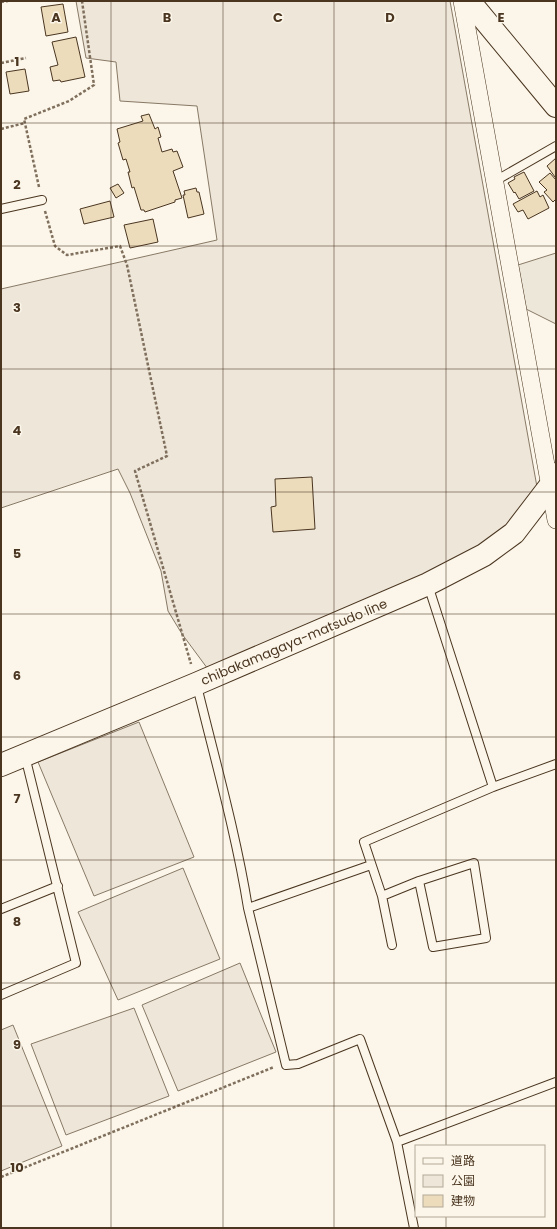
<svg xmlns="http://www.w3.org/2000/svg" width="557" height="1229" font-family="Poppins,'Noto Sans JP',sans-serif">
<rect width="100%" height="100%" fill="#fbf6e9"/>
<path fill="#ede6d9" stroke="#887966" d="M76,1H450L537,487L472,572L219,684L182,634L168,611L161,571L130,493L118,469L1,508V289L217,240L197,106L120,101L116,62L86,58Z
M139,722L194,857L94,896L38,762Z
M183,868L220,959L118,1000L78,912Z
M240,963L276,1052L178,1091L142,1005Z
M134,1008L169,1096L66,1135L31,1044Z
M13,1025L62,1146L1,1171V1030Z"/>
<path fill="#ede7d9" stroke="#887966" d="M556,253V324L526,309L518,265Z"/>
<path fill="#ecdcbc" stroke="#4a3520" d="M63,4L68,32L46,36L41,7Z
M76,37L85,77L61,82L60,80L53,81L50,67L58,65L52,42Z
M25,69L29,91L10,94L6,72Z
M149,114L155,129L158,127L161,137L158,138L162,152L172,149L173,152L177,151L183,167L173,171L182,198L175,200V202L145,212L144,210H141L134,187L132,188L128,172H130L126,159L123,160L118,143L120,142L117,129L143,121L141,116Z
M556,158V177H555L547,166Z
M524,172L534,191L519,199L515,192L514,193L508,183L515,179L514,177Z
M550,173L556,180V202L555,200L553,202L544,192L547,190L539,182Z
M118,184L124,193L116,198L110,188Z
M196,188L197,192H199L204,214L188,218L183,195H185L184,191Z
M537,191L540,197L543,195L549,208L528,219L523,210L518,212L513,204Z
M110,201L114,217L84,224L80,209Z
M153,219L158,242L130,248L124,225Z
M312,477L315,529L273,532L271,507L276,506L275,479Z"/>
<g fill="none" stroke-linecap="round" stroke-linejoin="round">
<g stroke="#4a3520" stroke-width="10">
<path id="service" d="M495,181L556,146
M1,209L42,200
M428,585L493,787
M197,686C215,760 236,833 248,908L286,1065L298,1064L360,1039L397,1142L414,1228
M382,896L419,881L474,863L486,938L433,947L419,881
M248,908L371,865
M1,909L58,886
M392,945L382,896L364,842L493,787L556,764
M1,995L76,963L25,756
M397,1142L556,1082"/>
</g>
<g stroke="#4a3520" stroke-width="18">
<path id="minor" d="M462,1L556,520"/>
</g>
<g stroke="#4a3520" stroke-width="24">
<path id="primary" d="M469,1L556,106
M1,765L196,684L428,584L484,555L514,533L550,486L556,474"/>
</g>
<path stroke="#7f6f5c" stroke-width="2.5" stroke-dasharray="3 2" stroke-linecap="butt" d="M1,2L8,1
M1,63L26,58
M1,129L25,123
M39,187L24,119L69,101L94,85L82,1
M45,211L55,246L67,255L120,246L127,265L167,456L135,471L191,664
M1,1177L274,1067"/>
<use href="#service" stroke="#fbf6e9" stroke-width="8"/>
<use href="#minor" stroke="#fbf6e9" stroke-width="17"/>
<use href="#primary" stroke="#fbf6e9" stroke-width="22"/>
</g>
<path fill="none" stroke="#4a3520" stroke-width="1" stroke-opacity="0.55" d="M111,1V1228M223,1V1228M334,1V1228M446,1V1146M1,123H556M1,246H556M1,369H556M1,492H556M1,614H556M1,737H556M1,860H556M1,983H556M1,1106H556M446,1216V1228"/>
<g text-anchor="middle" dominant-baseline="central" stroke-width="3" stroke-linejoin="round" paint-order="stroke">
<g font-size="13" fill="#4a3520" stroke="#fbf6e9">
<text transform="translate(294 642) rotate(-23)">chibakamagaya-matsudo line</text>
</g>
</g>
<g font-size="13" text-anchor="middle" font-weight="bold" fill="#4a3520" stroke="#fbf6e9" stroke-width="3" stroke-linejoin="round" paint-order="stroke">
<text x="56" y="22">A</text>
<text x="167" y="22">B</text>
<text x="278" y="22">C</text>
<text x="390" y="22">D</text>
<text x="501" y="22">E</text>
<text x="17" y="66">1</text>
<text x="17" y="189">2</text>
<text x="17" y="312">3</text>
<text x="17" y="435">4</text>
<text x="17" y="558">5</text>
<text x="17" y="680">6</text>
<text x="17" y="803">7</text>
<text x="17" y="926">8</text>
<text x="17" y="1049">9</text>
<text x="17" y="1172">10</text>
</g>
<rect width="557" height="1229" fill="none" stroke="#4a3520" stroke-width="4"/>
<rect x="415" y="1145" width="130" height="72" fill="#fbf6e9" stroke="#b4a999"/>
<rect x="423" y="1158" width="20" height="6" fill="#fbf6e9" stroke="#b4a999"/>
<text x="451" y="1165" font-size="12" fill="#4a3520">道路</text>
<rect x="423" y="1175" width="20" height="12" fill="#ede6d9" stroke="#b4a999"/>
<text x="451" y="1185" font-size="12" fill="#4a3520">公園</text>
<rect x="423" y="1195" width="20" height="12" fill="#ecdcbc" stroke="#b4a999"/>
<text x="451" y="1205" font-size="12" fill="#4a3520">建物</text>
</svg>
